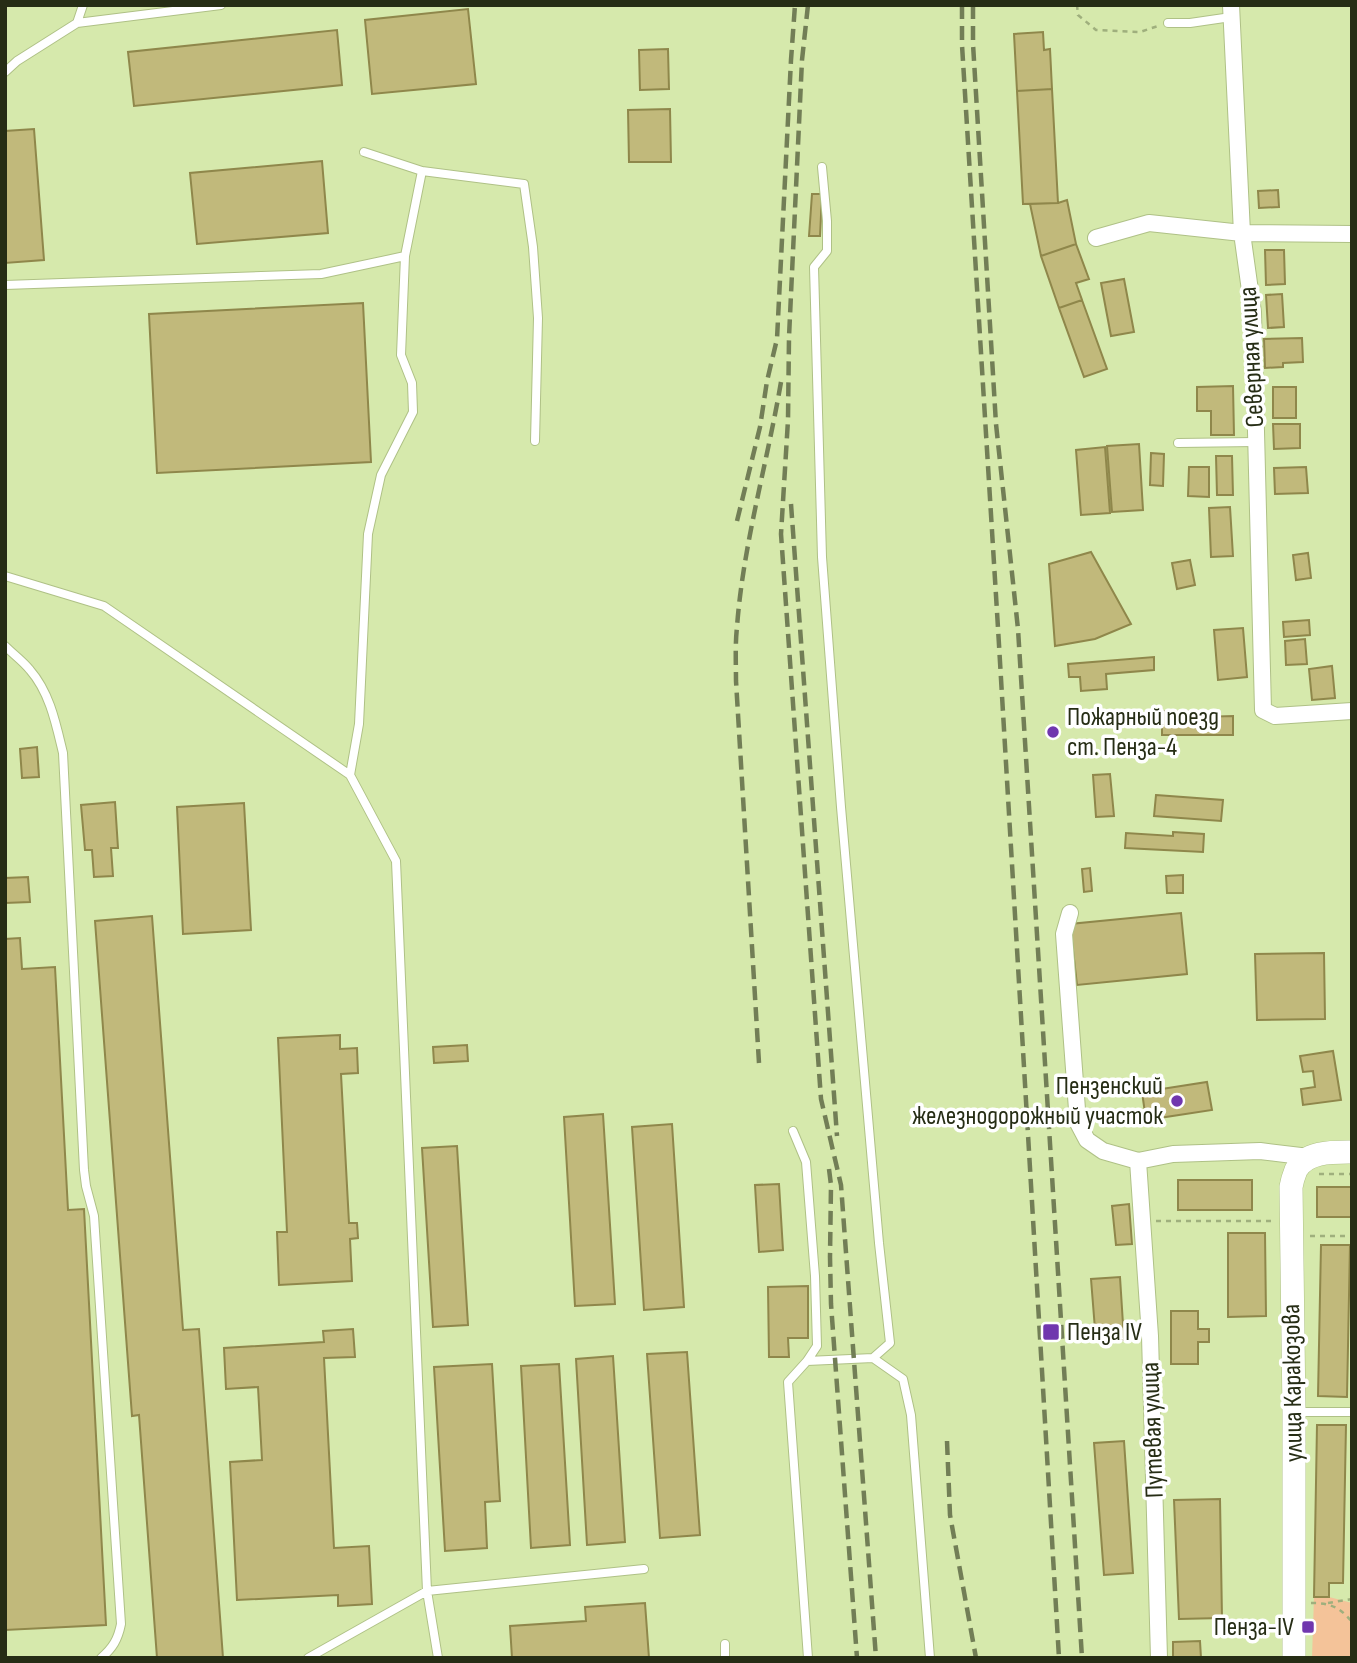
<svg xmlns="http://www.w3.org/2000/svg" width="1357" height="1663" font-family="'Sofia Sans Condensed',sans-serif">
<rect width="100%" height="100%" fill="#d6e9ac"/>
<path fill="#f4c399" d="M1314,1597H1329L1352,1603V1658H1312Z"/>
<path fill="#c1b97b" stroke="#8f874b" stroke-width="2" d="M468,9L476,84L372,94L365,20Z
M337,30L342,85L134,106L128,52Z
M1043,32L1044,50L1050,49L1052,89L1017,91L1014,34Z
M668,49L669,89L640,90L639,50Z
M1052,89L1058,203L1023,204L1017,91Z
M670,109L671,162H629L628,110Z
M34,129L44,260L5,263V131Z
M322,161L328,233L197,244L190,173Z
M1278,190L1279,207L1259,208L1258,191Z
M812,194H822L820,236H809Z
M1067,200L1076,244L1041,256L1030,204L1058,203Z
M1076,244L1089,279L1076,283L1082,300L1059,308L1041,256Z
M1265,250H1284L1285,284L1266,285Z
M1124,279L1134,332L1111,336L1101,283Z
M1282,294L1284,327L1268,328L1266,295Z
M1082,300L1107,369L1084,377L1059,308Z
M363,303L371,462L157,473L149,314Z
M1302,338L1303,362L1283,363V367L1265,368L1264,339Z
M1233,386L1234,435H1211V411H1197V387Z
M1273,387H1296V418H1273Z
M1273,424H1300V448L1274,449Z
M1139,444L1143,510L1112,512L1107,446Z
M1105,447L1110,513L1081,515L1076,450Z
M1151,453L1164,454L1163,486L1150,485Z
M1216,456H1232L1233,495H1217Z
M1189,467H1209V497L1188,496Z
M1306,467L1308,493L1275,494L1274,468Z
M1230,507L1233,556L1211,557L1209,508Z
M1091,552L1131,624L1095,639L1055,646L1049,564Z
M1308,553L1311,578L1296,580L1293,555Z
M1190,560L1195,585L1177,589L1172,563Z
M1309,620L1310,635L1284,637L1283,622Z
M1243,628L1247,677L1218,680L1214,630Z
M1305,639L1307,664L1286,665L1285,641Z
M1154,657V670L1106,674L1107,689L1081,691L1080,677H1069L1068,664Z
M1332,666L1335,698L1312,700L1309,669Z
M1162,711H1200V717L1233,716V735H1162Z
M37,747L39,777L22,778L20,749Z
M1110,774L1114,816L1096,817L1093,775Z
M1156,795L1223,800L1221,821L1154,816Z
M115,802L118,848H111L113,876L94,877L92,850H85L81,805Z
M244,803L251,930L183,934L177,807Z
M1173,832L1204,834L1203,852L1125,848L1126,833L1173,836Z
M1090,868L1092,891L1084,892L1082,869Z
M1183,875V893H1167L1166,876Z
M28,877L30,902L5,903V878Z
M1181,913L1187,974L1077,985L1070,924Z
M152,916L183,1330L199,1329L223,1658H157L139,1415L132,1416L95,921Z
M20,938L22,969L55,967L68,1210L84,1209L106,1625L5,1630V939Z
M1324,953L1325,1019L1257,1020L1255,954Z
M340,1035V1049L357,1048L358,1073L341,1074L349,1223H357L358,1238L350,1239L352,1281L279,1285L277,1232H287L278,1038Z
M467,1045L468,1061L434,1063L433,1047Z
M1333,1051L1341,1100L1303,1105L1301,1089L1315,1087L1313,1071L1303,1072L1300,1056Z
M1207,1082L1212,1110L1146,1120L1142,1092Z
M603,1114L615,1304L575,1306L564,1117Z
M672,1124L684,1307L644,1310L632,1127Z
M457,1146L468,1325L433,1327L422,1148Z
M1178,1180H1252V1210H1178Z
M779,1184L783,1250L759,1252L755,1185Z
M1317,1187H1352V1217H1317Z
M1129,1204L1132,1244L1116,1245L1112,1206Z
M1228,1233H1265L1266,1316L1228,1317Z
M1321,1245H1350L1347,1397L1318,1396Z
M1120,1277L1124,1340L1096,1342L1091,1279Z
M808,1286V1338H788L789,1357H769L768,1287Z
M1171,1311H1198V1329H1209V1342H1198V1364H1171Z
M353,1329L355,1357L324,1358L334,1548L369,1546L372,1604L338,1606V1595L237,1600L230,1462L262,1460L258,1387L226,1389L224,1348L324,1342L323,1331Z
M687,1352L700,1535L660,1538L647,1354Z
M613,1356L625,1542L587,1545L576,1359Z
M492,1364L500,1501L485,1502L487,1548L445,1551L434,1367Z
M559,1364L570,1545L531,1548L521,1366Z
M1317,1425H1346L1343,1583H1329V1597H1314Z
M1124,1441L1133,1573L1104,1575L1094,1443Z
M1220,1499L1222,1618L1179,1619L1174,1500Z
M645,1603L649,1658H512L510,1626L586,1621L585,1607Z
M1200,1641L1201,1658H1173V1642Z"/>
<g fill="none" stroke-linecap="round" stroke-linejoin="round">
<g stroke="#afc186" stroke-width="10">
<path id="lane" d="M77,23L221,5
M1168,23H1190L1231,17
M5,72L17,61L77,23L83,5
M364,152L422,171L524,184L533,247L538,318L535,441
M822,167L827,221V251L814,267L822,557L841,807L879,1243L890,1343L873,1358
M5,285L321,274L405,256
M1178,443L1255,442
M5,576L104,606L350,775L396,861L427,1591L438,1658
M5,646C13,654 23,661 30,670C50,693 56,724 63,753L84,1170L86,1186L94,1216L121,1624C118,1639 113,1648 101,1658
M350,775L359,724L368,534L381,475L413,412L412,383L401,355L405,256L422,171
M793,1131L806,1162L815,1276L817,1346L807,1361
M1297,1412H1352
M308,1658L427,1591L644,1569
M725,1658V1644
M808,1658L788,1382L807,1361L873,1358L903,1379L911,1415L930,1658"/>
</g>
<g stroke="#afc186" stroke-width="18">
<path id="street" d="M1231,5L1242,233L1253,312L1263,710L1275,716L1352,711
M1096,238L1149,223L1242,233L1352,234
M1070,913L1064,934L1078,1123L1087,1140L1103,1151L1138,1161L1173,1154L1260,1151L1309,1157
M1138,1161L1150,1336L1159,1658"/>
</g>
<g stroke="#afc186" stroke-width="24">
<path id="secondary" d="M1294,1658V1412L1291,1187C1292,1181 1294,1175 1296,1170C1306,1151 1333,1152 1352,1152"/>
</g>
<path stroke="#9faf7d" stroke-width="2.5" stroke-dasharray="5 5" stroke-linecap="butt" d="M1077,5L1078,15L1096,30L1140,32L1158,26
M1319,1174H1352
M1156,1221H1272
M1310,1236H1352
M1311,1603C1330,1603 1340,1607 1352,1622
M1328,1603L1352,1599"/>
<use href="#lane" stroke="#fff" stroke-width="8"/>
<use href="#street" stroke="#fff" stroke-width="16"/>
<use href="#secondary" stroke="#fff" stroke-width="23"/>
<path stroke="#727e56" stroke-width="4.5" stroke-dasharray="14 7" stroke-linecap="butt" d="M808,5L802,60L789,337L788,420L781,534L821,1099L841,1185L876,1658
M962,5V45L998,628L1059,1658
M973,5V44L996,424L1018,629L1082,1658
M791,504L837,1136
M737,521L760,427L767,381L777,339L791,60L795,5
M759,1063L736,681C736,664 735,645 737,627C743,545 767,464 781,382
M829,1169L831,1185L830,1257L831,1304L857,1658
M947,1441L950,1515L976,1658"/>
</g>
<g fill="#7037ae" stroke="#fff" stroke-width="2.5">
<circle cx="1053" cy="732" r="7"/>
<circle cx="1177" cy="1101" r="7"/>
<rect x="1042" y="1323" width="18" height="18" rx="3.5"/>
<rect x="1301" y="1620" width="14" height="14" rx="3.5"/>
</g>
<g text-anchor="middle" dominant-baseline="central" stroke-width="7" stroke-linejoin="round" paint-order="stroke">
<g font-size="26" fill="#262d15" stroke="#fff">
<text transform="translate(1252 357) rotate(-93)">Северная улица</text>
<text transform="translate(1293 1383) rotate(-91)">улица Каракозова</text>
<text transform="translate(1153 1430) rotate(-92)">Путевая улица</text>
</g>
<g font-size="26" fill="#262d15" stroke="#fff" text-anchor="start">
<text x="1067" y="717">Пожарный поезд<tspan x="1067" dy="30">ст. Пенза-4</tspan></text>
<text x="1163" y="1086" text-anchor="end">Пензенский<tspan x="1163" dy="30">железнодорожный участок</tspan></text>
<text x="1067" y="1332">Пенза IV</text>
<text x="1294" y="1627" text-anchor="end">Пенза-IV</text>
</g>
</g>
<rect width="1357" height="1663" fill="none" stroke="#262d15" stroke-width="14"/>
</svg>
